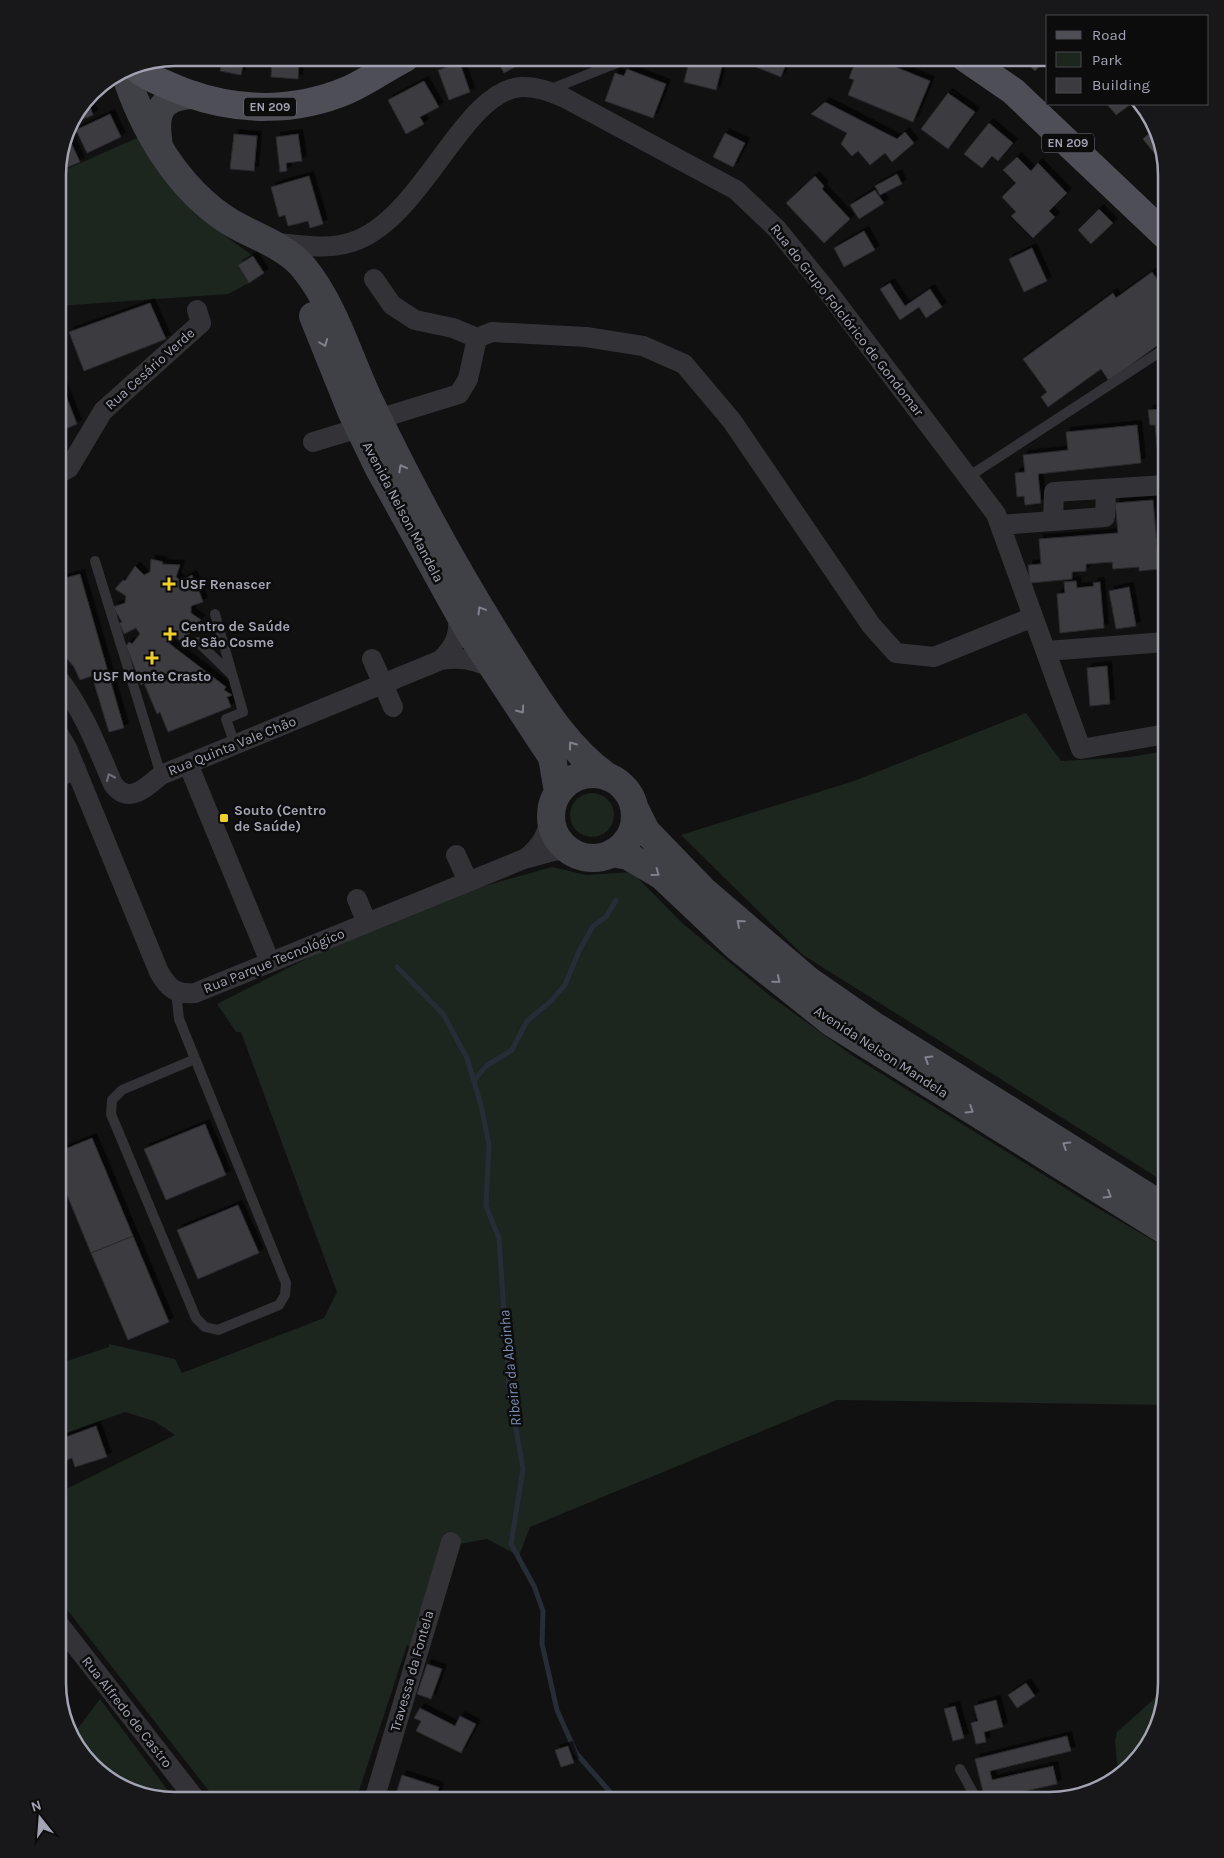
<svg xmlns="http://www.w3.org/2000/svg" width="1224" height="1858" font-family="Karla,sans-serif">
<defs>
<filter id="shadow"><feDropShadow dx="4.5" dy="-4.5" stdDeviation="0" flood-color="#0009"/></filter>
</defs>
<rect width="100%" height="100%" fill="#111112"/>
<path fill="#1d251f" d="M139,137L167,180L196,215L253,256L238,265L249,283L228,294L58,306V173Z
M1026,713L1061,761L1130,757L1166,751V1183L803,955L681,835L854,781Z
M570 815a22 22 0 1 1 44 0a22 22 0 1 1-44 0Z
M552,867L586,875L632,872L681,922L769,995L853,1056L1089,1203L1166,1248V1405L837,1400L530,1527L519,1556L487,1539L454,1545L410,1647L407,1645L356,1800H216L58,1598V1493L175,1435L154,1421L125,1412L58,1436V1364L109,1347V1344L175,1359L182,1373L324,1318L337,1292L241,1032H236L217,1004L377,923L473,889Z
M1164,1690L1151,1742L1118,1774L1115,1741L1117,1732Z
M100,1699L175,1800H168L116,1785L73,1741L72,1736Z"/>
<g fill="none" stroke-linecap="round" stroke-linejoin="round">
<path stroke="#272d36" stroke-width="5" d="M397,967L443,1014L467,1058L481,1105L489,1145L486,1206L499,1238L509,1388L523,1469L511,1544L534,1586L543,1611L542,1644L557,1710L576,1753L617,1800
M474,1081L486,1066L512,1050L527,1021L550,1002L565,985L579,951L593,926L606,917L616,900"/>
</g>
<path fill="#3b3b3f" stroke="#2b2b2e" filter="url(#shadow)" d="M191,58H217L214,66Z
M223,58H244L241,75L220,71Z
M272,58H299L298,79L271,77Z
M496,58H531L504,73Z
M690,58H724L716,90L684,82Z
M759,58H788L781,77L756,67Z
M857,58H874L930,81L913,122L848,95L854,80L849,78Z
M1021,58H1047L1035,71Z
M460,63L470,92L449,100L438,70Z
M627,69L666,84L653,118L605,101L615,73L624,76Z
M424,81L439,107L420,117L424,124L406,134L388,100Z
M948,93L975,112L948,149L921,129Z
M87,99L93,115L83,119L82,115L75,118Z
M825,102L897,139L905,132L914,143L892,162L885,153L870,165L858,151L852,156L841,144L847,133L811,114Z
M1107,104H1131L1116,115Z
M110,114L121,137L87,153L76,130Z
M989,123L1013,143L998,161L992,156L982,168L964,154Z
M1154,129L1160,151L1155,154L1143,139Z
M725,133L745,143L733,167L713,157Z
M234,134L257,136L254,171L230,169Z
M298,134L302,161L286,163L287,171L280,172L276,137Z
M69,138L80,162L61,170L58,165L64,140Z
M1017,157L1031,171L1038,163L1067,193L1049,211L1055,217L1033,238L1011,216L1016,212L1002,197L1016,183L1003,170Z
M897,174L902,184L880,195L875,186Z
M309,176L323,224L310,228L308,221L288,226L285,215L279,217L271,187Z
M815,176L824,186L822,189L850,219L824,243L786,203Z
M875,190L884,203L859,219L850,205Z
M1099,209L1113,223L1091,244L1078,230Z
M864,231L875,250L844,267L834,248Z
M1032,248L1047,281L1024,292L1009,259Z
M253,256L264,273L249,283L238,265Z
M1152,272L1166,292V339L1109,381L1101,369L1048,407L1041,397L1047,392L1023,359L1113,293L1116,298Z
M890,283L905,306L930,289L942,307L926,318L919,307L900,320L880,289Z
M150,303L166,339L84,371L69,332Z
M58,375L77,424L58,432Z
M1166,409V464L1159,465L1155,425H1150L1148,410Z
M1137,425L1141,463L1038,474L1041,503L1025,505L1024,496L1017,497L1015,473L1025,472L1023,455L1068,450L1066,432Z
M1153,500L1159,569L1139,571V567L1113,569L1112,562L1086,564V571L1072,572V579L1030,583L1028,565L1041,564L1039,539L1118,533L1115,503Z
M151,559L163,562L162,564L180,565L176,577L181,581L192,575L197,586L194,587L197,592L199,591L203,602L191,606V613L201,620L188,632L190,633L182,643L173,633L167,636L170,644L226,687L224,690L232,695L227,697L231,707L168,732L160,712L157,714L144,683L141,685L126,646L129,642L132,644L140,634L136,628L124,634L119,623L122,622L113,607L125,603L126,596L115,589L123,580L125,581L135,566L144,575L150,572Z
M80,574L124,728L109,732L92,676L80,680L74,667L58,648L62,646L58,631V580Z
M1076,581L1077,588L1094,586L1093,583L1100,582L1104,628L1060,633L1057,594L1065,593L1064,582Z
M1129,587L1136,626L1116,629L1109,591Z
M1158,660H1166V702L1159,703Z
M1107,666L1110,704L1090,706L1087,668Z
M205,1124L226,1175L166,1200L144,1149Z
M92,1138L133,1236L91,1253L58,1173V1152Z
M238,1205L259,1253L198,1279L177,1230Z
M133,1236L169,1322L128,1340L91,1253Z
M96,1426L107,1457L75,1467L72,1458L58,1463V1440Z
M427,1664L442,1669L431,1699L417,1694Z
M1026,1683L1035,1696L1017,1708L1008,1695Z
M996,1700L1003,1727L984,1732L986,1742L976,1744L971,1723L978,1721L974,1706Z
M955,1706L964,1738L953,1741L944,1709Z
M420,1708L455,1726L460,1716L476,1724L461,1753L416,1731L421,1721L414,1718Z
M1067,1736L1071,1751L990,1771L992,1780L1053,1766L1057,1784L985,1800L975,1759Z
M568,1746L574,1763L561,1767L555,1750Z
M402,1775L439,1787L435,1800H394Z"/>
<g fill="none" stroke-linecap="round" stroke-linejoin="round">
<path stroke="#323237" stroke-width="10" d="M549,90L629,58
M968,477L1166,348
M95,561L161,775
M215,614L243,712L226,719L235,745
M198,642L232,675
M176,992L179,1019L286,1283L285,1295L279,1305L218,1330L205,1327L196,1318L111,1114L112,1100L122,1090L195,1059
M960,1769L977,1800"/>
<path stroke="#323237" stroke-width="20" d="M273,243C300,244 325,251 352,242C423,219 462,91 521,87C536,86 551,92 565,98L736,190L777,229L829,293L996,514L1081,749L1166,734
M374,279L392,305L415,320L453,328L477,338
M378,419L459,394L468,379L477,338L492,332L586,337L643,346L684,364L732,421L871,625L896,653L934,657L1033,617
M313,442L359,428
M58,474L69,468L103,411L201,323L197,310
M1053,521L1105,517L1106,489
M1000,525L1053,521L1054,492L1166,485
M1046,651L1166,642
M372,659L393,707
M441,660C456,645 461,633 457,611
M58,678C83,710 97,747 113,784C128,805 146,788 161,775L441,660C460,657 477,659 494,670
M58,733L67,748L159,972C168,988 176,995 195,993L524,859L557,850L572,852
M188,764L270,962
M58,777L76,769
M456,855L468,881
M526,858C541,847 546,836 551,818
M357,899L367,923
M58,1623L196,1800
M374,1800L451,1542"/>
<path stroke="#404047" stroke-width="28" d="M124,70C142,128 178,190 230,222C255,237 285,245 304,268C334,305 348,355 368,398C411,488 458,575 512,659C539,701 566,748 608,777
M159,146C154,115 157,97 193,95
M313,316L352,413L378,467L467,628L552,757L558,792
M551 816a42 42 0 1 1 84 0a42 42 0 1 1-84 0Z
M634,807L646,831L704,891L808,980L873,1025L1166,1208
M612,853L628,856L662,876L737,947L831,1022L1166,1231"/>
<path stroke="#4e4e56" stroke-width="28" d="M965,58L1013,91L1166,236
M133,66C149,79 168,85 187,93C240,112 296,112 348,90C368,81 386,68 405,58"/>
</g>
<defs><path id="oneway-chevron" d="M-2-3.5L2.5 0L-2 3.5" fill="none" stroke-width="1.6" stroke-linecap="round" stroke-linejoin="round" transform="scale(1.25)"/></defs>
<g stroke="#80818d">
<use href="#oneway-chevron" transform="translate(324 343) rotate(69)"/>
<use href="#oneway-chevron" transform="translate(402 468) rotate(-118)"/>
<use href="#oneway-chevron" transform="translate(481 610) rotate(-121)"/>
<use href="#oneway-chevron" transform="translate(521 710) rotate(55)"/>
<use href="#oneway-chevron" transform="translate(572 745) rotate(-126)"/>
<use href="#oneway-chevron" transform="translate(656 873) rotate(36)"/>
<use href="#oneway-chevron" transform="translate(740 923) rotate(-139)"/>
<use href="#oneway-chevron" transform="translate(777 980) rotate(40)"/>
<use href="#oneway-chevron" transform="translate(928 1059) rotate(-148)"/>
<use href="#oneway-chevron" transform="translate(970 1110) rotate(32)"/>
<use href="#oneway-chevron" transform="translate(1066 1145) rotate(-148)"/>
<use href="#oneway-chevron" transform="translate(1108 1195) rotate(32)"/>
</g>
<use stroke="#70717b" href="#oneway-chevron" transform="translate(110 777) rotate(-114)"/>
<g fill="#f1cf2a" stroke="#0c0c0d" stroke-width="2">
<path d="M166.5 576.5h5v5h5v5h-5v5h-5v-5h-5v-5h5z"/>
<path d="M167.5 626.5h5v5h5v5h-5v5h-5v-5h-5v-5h5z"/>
<path d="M149.5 650.5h5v5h5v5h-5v5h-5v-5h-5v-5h5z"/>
<rect x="219" y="813" width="10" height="10" rx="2.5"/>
</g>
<g text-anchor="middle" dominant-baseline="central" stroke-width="5" stroke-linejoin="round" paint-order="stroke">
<g fill="#0c0c0d" stroke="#757681" stroke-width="1">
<rect x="244" y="97.5" width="52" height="19" rx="4"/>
<rect x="1042" y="133.5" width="52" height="19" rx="4"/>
</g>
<g font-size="12" font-weight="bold" fill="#a2a4b3">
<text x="270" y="107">EN 209</text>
<text x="1068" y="143">EN 209</text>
</g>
<g font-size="14" fill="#a2a4b3" stroke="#0c0c0d">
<text transform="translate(847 320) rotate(52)">Rua do Grupo Folclórico de Gondomar</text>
<text transform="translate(150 369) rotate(-42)">Rua Cesário Verde</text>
<text transform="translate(403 512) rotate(62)">Avenida Nelson Mandela</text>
<text transform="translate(232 746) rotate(-22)">Rua Quinta Vale Chão</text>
<text transform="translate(274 961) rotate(-22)">Rua Parque Tecnológico</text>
<text transform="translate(881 1052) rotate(33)">Avenida Nelson Mandela</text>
<text transform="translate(412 1671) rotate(-74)">Travessa da Fontela</text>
<text transform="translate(127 1712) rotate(52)">Rua Alfredo de Castro</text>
</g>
<g font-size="14" font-weight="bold" fill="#a2a4b3" stroke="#0c0c0d" text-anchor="start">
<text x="180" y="584">USF Renascer</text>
<text x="181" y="626">Centro de Saúde<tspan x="181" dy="16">de São Cosme</tspan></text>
<text x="152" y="676" text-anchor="middle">USF Monte Crasto</text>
<text x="234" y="810">Souto (Centro<tspan x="234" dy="16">de Saúde)</tspan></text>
</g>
<g font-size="15" font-style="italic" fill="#788caf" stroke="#0c0c0d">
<text transform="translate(510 1368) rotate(-96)">Ribeira da Aboinha</text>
</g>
</g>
<path d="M0 0H1224V1858H0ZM175 66H1049A109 109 0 0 1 1158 175V1683A109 109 0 0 1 1049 1792H175A109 109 0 0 1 66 1683V175A109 109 0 0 1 175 66Z" fill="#18181a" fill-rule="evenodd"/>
<path fill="none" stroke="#a2a4b3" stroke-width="2.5" d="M175 66H1049A109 109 0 0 1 1158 175V1683A109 109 0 0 1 1049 1792H175A109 109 0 0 1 66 1683V175A109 109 0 0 1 175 66Z"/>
<rect x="1046" y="15" width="162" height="90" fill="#0c0c0d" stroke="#48494f"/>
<rect x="1056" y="31" width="25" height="8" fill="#4e4e56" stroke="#48494f"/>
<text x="1092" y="40" font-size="15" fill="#a2a4b3">Road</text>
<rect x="1056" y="52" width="25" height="15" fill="#1d251f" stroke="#48494f"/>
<text x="1092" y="65" font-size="15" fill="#a2a4b3">Park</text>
<rect x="1056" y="78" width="25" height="15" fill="#3b3b3f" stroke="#48494f"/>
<text x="1092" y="90" font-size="15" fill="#a2a4b3">Building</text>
<g transform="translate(40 1818) rotate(343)" stroke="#0c0c0d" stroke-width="4" paint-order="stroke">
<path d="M0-4L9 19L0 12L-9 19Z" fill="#a2a4b3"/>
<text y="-8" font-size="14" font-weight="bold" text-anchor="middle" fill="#a2a4b3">N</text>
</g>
</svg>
